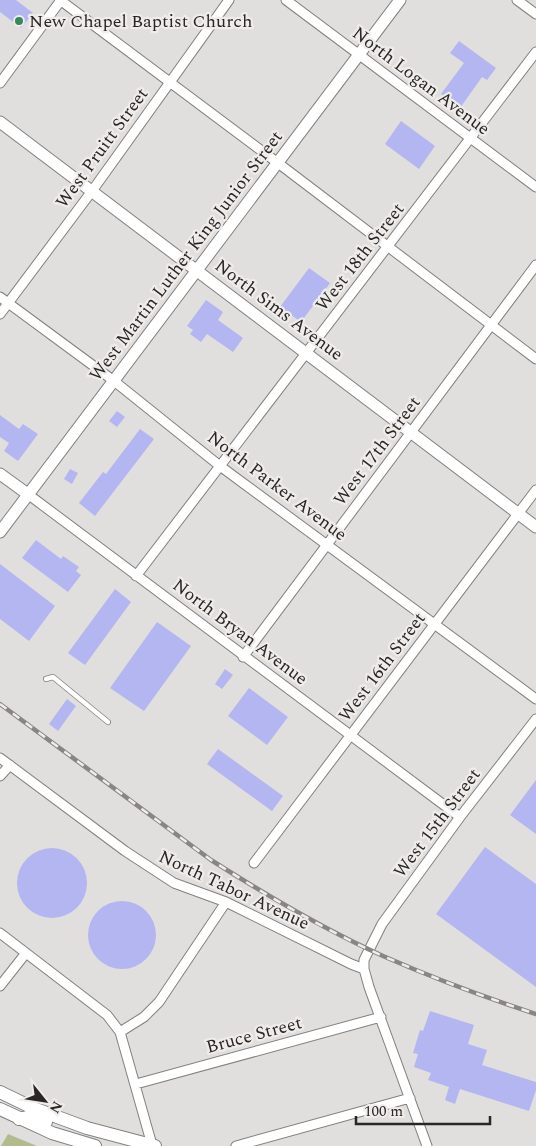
<svg xmlns="http://www.w3.org/2000/svg" width="536" height="1146" font-family="Spectral,serif">
<rect width="100%" height="100%" fill="#e1dfdd"/>
<path fill="#b1bb8e" d="M8,1134L37,1146H1Z"/>
<path fill="#b3b6f0" d="M0,0H16L33,13L21,28L0,12Z
M459,41L496,68L487,80L482,77L460,108L441,94L464,63L450,53Z
M401,121L435,146L419,169L385,144Z
M309,268L330,283L301,322L280,307Z
M206,300L223,312L218,320L243,338L233,352L207,334L201,342L190,334L193,330L187,326Z
M117,411L125,417L117,427L109,421Z
M0,415L19,429L23,424L38,434L18,461L4,451L9,443L0,437Z
M140,429L154,439L95,516L79,503L103,472L106,474Z
M70,469L78,473L72,484L64,479Z
M36,540L61,559L63,556L79,567L76,571L81,575L68,592L22,558Z
M0,564L55,606L29,641L0,619Z
M115,589L131,602L85,665L68,653Z
M157,622L191,646L144,711L110,688Z
M225,669L233,675L222,689L215,684Z
M249,688L288,717L267,745L228,716Z
M67,699L76,706L58,731L49,724Z
M218,749L283,796L272,811L207,764Z
M536,780V834L510,815Z
M485,847L536,884V987L436,914Z
M17 883a35 35 0 1 1 70 0a35 35 0 1 1-70 0Z
M88 935a34 34 0 1 1 68 0a34 34 0 1 1-68 0Z
M430,1011L474,1025L468,1044L487,1050L482,1065L536,1082V1090L529,1111L460,1089L455,1104L445,1100L449,1087L428,1080L431,1073L414,1067L418,1054L413,1053L420,1030L423,1031Z"/>
<g fill="none" stroke-linecap="round" stroke-linejoin="round">
<g stroke="#83817f" stroke-width="6">
<path id="lane" d="M46,679L53,677L108,722"/>
</g>
<g stroke="#83817f" stroke-width="11">
<path id="street" d="M60,0L278,163L536,359
M286,0L536,187
M517,0L536,14
M0,83L61,0
M0,297L114,381L220,466L536,699
M0,314L92,191L229,0
M29,495L460,817
M136,576L536,52
M243,657L536,265
M0,758L125,851L174,883L226,902L351,964L364,969
M0,776L10,765
M254,863L536,490
M0,933L107,1015L120,1032L152,1145
M0,986L26,953
M120,1032L144,1017L159,1002L226,902
M136,1084L381,1017
M236,1146L410,1098
M427,1146L369,987L364,969V960L382,924L460,817L536,719"/>
</g>
<g stroke="#83817f" stroke-width="13">
<path id="secondary" d="M0,122L536,527
M0,474L29,495
M0,532L400,0"/>
</g>
<g stroke="#83817f" stroke-width="14">
<path id="primary" d="M0,1092L33,1108L87,1128L155,1146
M0,1109L52,1133L95,1146
M19,1119L31,1116L46,1122"/>
</g>
<use href="#lane" stroke="#fff" stroke-width="4.5"/>
<use href="#street" stroke="#fff" stroke-width="9"/>
<use href="#secondary" stroke="#fff" stroke-width="11"/>
<use href="#primary" stroke="#fff" stroke-width="12"/>
<g stroke="#888685" stroke-width="4.5">
<path id="rail" d="M0,704L211,860C266,895 323,929 383,956C433,978 484,997 536,1014"/>
</g>
<use href="#rail" stroke="#efecea" stroke-width="2.5" stroke-dasharray="8" stroke-linecap="butt"/>
</g>
<circle fill="#35895c" stroke="#efecea" stroke-width="2" cx="19" cy="21" r="5"/>
<g text-anchor="middle" dominant-baseline="central" stroke-width="4.5" stroke-linejoin="round" paint-order="stroke">
<g font-size="18" fill="#282726" stroke="#efecea" text-anchor="start">
<text x="29" y="21">New Chapel Baptist Church</text>
</g>
<g font-size="18" fill="#282726" stroke="#efecea">
<text transform="translate(421 81) rotate(37)">North Logan Avenue</text>
<text transform="translate(102 148) rotate(-54)">West Pruitt Street</text>
<text transform="translate(186 256) rotate(-53)">West Martin Luther King Junior Street</text>
<text transform="translate(360 257) rotate(-52)">West 18th Street</text>
<text transform="translate(279 310) rotate(37)">North Sims Avenue</text>
<text transform="translate(377 451) rotate(-53)">West 17th Street</text>
<text transform="translate(277 486) rotate(37)">North Parker Avenue</text>
<text transform="translate(240 632) rotate(37)">North Bryan Avenue</text>
<text transform="translate(382 667) rotate(-53)">West 16th Street</text>
<text transform="translate(437 823) rotate(-53)">West 15th Street</text>
<text transform="translate(234 890) rotate(25)">North Tabor Avenue</text>
<text transform="translate(254 1035) rotate(-15)">Bruce Street</text>
</g>
</g>
<g transform="translate(45 1101) rotate(120)" stroke="#efecea" stroke-width="4" paint-order="stroke">
<path d="M0-4L9 19L0 12L-9 19Z" fill="#282726"/>
<text y="-8" font-size="14" font-weight="bold" text-anchor="middle" fill="#282726">N</text>
</g>
<path d="M356 1116v8h134v-8" fill="none" stroke="#282726" stroke-width="2.5"/>
<text x="364" y="1116" font-size="15" fill="#282726" stroke="#efecea" stroke-width="4" paint-order="stroke">100 m</text>
</svg>
